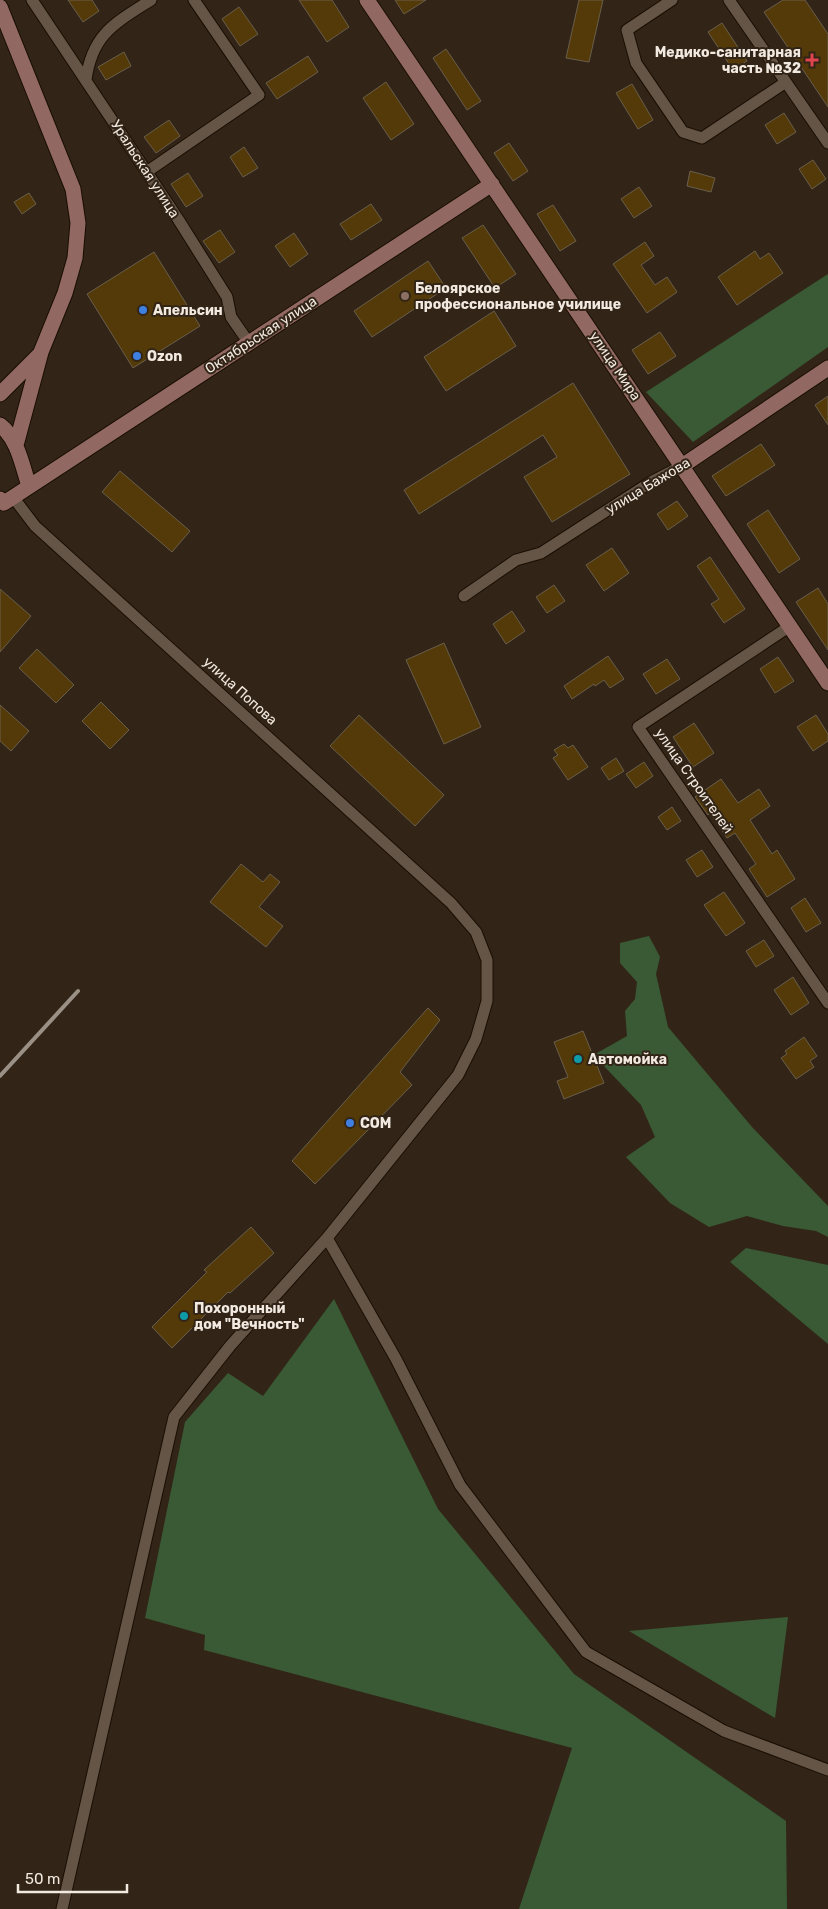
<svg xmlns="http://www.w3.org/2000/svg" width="828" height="1909" font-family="Rubik,sans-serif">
<rect width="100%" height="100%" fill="#322517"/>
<path fill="#395a34" d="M828,274V347L693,442L646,392Z
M649,936L660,957L656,974L668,1027L752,1127L828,1206V1237L816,1231L783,1226L747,1216L709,1227L670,1203L626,1157L655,1137L641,1105L602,1064L597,1053L627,1036L625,1011L635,999L637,982L620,963V943Z
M746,1248L828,1265V1344L730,1262Z
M334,1299L438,1509L574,1674L786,1821L787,1909H519L572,1748L204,1650L205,1635L145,1618L185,1422L228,1373L263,1396Z
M788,1617L775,1718L629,1631Z"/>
<path fill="#543a08" stroke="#695e4c" d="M68,0H92L99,11L83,22Z
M299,0H332L349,27L327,42Z
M395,0H426L404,14Z
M579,0H603L589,62L566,58Z
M783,0H805L828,34V107L764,12Z
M239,7L258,34L240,46L222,19Z
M722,23L747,61L733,70L708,32Z
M446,49L481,101L467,110L433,58Z
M124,52L131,66L106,80L98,67Z
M308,56L318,72L277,99L266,83Z
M386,82L414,124L391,140L363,98Z
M632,84L653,120L638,129L616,93Z
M784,113L796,132L777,144L765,125Z
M169,120L180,136L156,153L144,137Z
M509,143L528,171L513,181L494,153Z
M244,147L258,168L243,177L230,157Z
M813,160L826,179L812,189L799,169Z
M690,171L715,178L711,192L687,186Z
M188,173L203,196L186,207L171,184Z
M639,187L652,206L634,218L621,199Z
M29,193L36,204L22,214L14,202Z
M371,204L382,220L351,240L340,224Z
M553,205L576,241L560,251L537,214Z
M483,225L516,274L495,288L462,238Z
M220,230L235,252L219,263L203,241Z
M294,233L308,254L290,267L275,246Z
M645,242L654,256L641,265L655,285L667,277L677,292L647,313L613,264Z
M755,251L760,259L769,253L783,273L737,305L718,277Z
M154,252L200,326L133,368L87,294Z
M428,261L446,288L372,337L354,311Z
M494,311L516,346L446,391L424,357Z
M660,332L676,356L648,374L632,350Z
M573,383L630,474L552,522L524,477L557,457L543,435L419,514L404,490Z
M828,396V425L815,405Z
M761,444L775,465L726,496L712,476Z
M120,471L190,531L172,552L102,492Z
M677,501L688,516L668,530L657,514Z
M768,510L800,559L779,573L747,524Z
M612,548L629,573L604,591L586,565Z
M710,557L745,609L724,623L711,604L719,599L697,566Z
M554,585L565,601L547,613L536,597Z
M818,588L828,604V650L796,602Z
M0,589L31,616L0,652Z
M512,611L525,631L506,644L493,624Z
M444,643L481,727L444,744L406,660Z
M37,649L74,685L56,703L19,668Z
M608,656L624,679L610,688L604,680L595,686L594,684L572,699L564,686Z
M778,657L794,681L775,693L760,669Z
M667,659L680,679L656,694L643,674Z
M101,702L129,730L110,749L82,721Z
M0,705L29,731L11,751L0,741Z
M359,715L444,795L415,826L330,746Z
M816,715L828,734V741L813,751L797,727Z
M694,723L714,753L693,767L673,737Z
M564,744L568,748L573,745L588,767L568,780L553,758L558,755L554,750Z
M616,758L624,771L609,780L601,768Z
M644,762L653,776L636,788L626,774Z
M721,779L738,803L759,789L770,806L750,820L772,854L777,850L795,879L767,897L749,869L756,864L735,833L727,838L710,813L708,815L695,797Z
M672,807L681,821L667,830L658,817Z
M702,850L713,867L697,877L686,860Z
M241,864L263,882L270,874L280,882L259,907L283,926L266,947L210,902Z
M724,892L745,923L726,936L704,905Z
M805,898L821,923L806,932L791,908Z
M764,940L774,956L756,967L746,951Z
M793,977L809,1003L791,1015L774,990Z
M428,1008L440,1020L400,1072L412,1085L315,1184L292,1161Z
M583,1031L604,1083L564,1099L557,1081L568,1077L554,1042Z
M804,1037L817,1056L810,1061L814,1067L796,1079L781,1058L787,1054L785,1051Z
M251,1227L274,1253L230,1293L228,1292L172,1348L152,1327L207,1272L204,1270Z"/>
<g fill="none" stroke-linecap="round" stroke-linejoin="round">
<g stroke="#1a0e03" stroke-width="13">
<path id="street" d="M32,0L178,219L227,297L231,317L249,343
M672,0L627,30L636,63L683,132L702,138L786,82
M729,0L828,143
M86,80C92,34 115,23 151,0
M148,171L259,95L194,0
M13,497L35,526L451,903L476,932L487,960V1001L476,1039L458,1075L327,1238L230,1346L174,1417L62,1909
M464,596L516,560L541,553L651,482L682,466
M790,626L638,727L828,1003
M327,1238L396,1359L460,1485L586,1652L724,1731L828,1770"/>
</g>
<g stroke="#1a0e03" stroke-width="17">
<path id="secondary" d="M367,0L828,683
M0,7L73,189L78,223L75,258L65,293L41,352L16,445
M0,394L40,354
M0,425C18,439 22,465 29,486
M682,466L828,368
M0,499L4,503L492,184"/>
</g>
<use href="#street" stroke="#645546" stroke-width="11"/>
<use href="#secondary" stroke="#916962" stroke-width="15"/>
<path stroke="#9b9085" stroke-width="4" d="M0,1076L78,991"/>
</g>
<path fill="#e0444e" stroke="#322517" stroke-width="2" d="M809.5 52.5h5v5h5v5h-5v5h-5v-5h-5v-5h5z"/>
<circle fill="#8d6e63" stroke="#322517" stroke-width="2" cx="405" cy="296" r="5"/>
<g fill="#3f7fe0" stroke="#322517" stroke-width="2">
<circle cx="143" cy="310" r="5"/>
<circle cx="137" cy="356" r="5"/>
<circle cx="350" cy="1123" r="5"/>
</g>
<g fill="#0f9aa8" stroke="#322517" stroke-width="2">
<circle cx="578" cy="1059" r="5"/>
<circle cx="184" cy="1316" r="5"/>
</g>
<g text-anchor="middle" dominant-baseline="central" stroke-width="4" stroke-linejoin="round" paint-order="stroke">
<g font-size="14" font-weight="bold" fill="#f2e9e0" stroke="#322517" text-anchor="start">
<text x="801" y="52" text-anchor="end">Медико-санитарная<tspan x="801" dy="16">часть №32</tspan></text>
<text x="415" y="288">Белоярское<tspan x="415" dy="16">профессиональное училище</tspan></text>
<text x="153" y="310">Апельсин</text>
<text x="147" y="356">Ozon</text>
<text x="588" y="1059">Автомойка</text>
<text x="360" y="1123">СОМ</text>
<text x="194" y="1308">Похоронный<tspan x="194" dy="16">дом "Вечность"</tspan></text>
</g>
<g font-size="14" fill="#f2e9e0" stroke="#322517">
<text transform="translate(145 169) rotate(57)">Уральская улица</text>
<text transform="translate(261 335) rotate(-33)">Октябрьская улица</text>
<text transform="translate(615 366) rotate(56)">улица Мира</text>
<text transform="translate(648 486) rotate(-31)">улица Бажова</text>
<text transform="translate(240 691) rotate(42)">улица Попова</text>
<text transform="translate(694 781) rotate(55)">улица Строителей</text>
</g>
</g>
<path d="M18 1884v8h109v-8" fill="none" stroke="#f2e9e0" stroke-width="2.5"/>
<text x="25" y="1884" font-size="15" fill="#f2e9e0" stroke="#322517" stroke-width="4" paint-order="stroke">50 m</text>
</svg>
